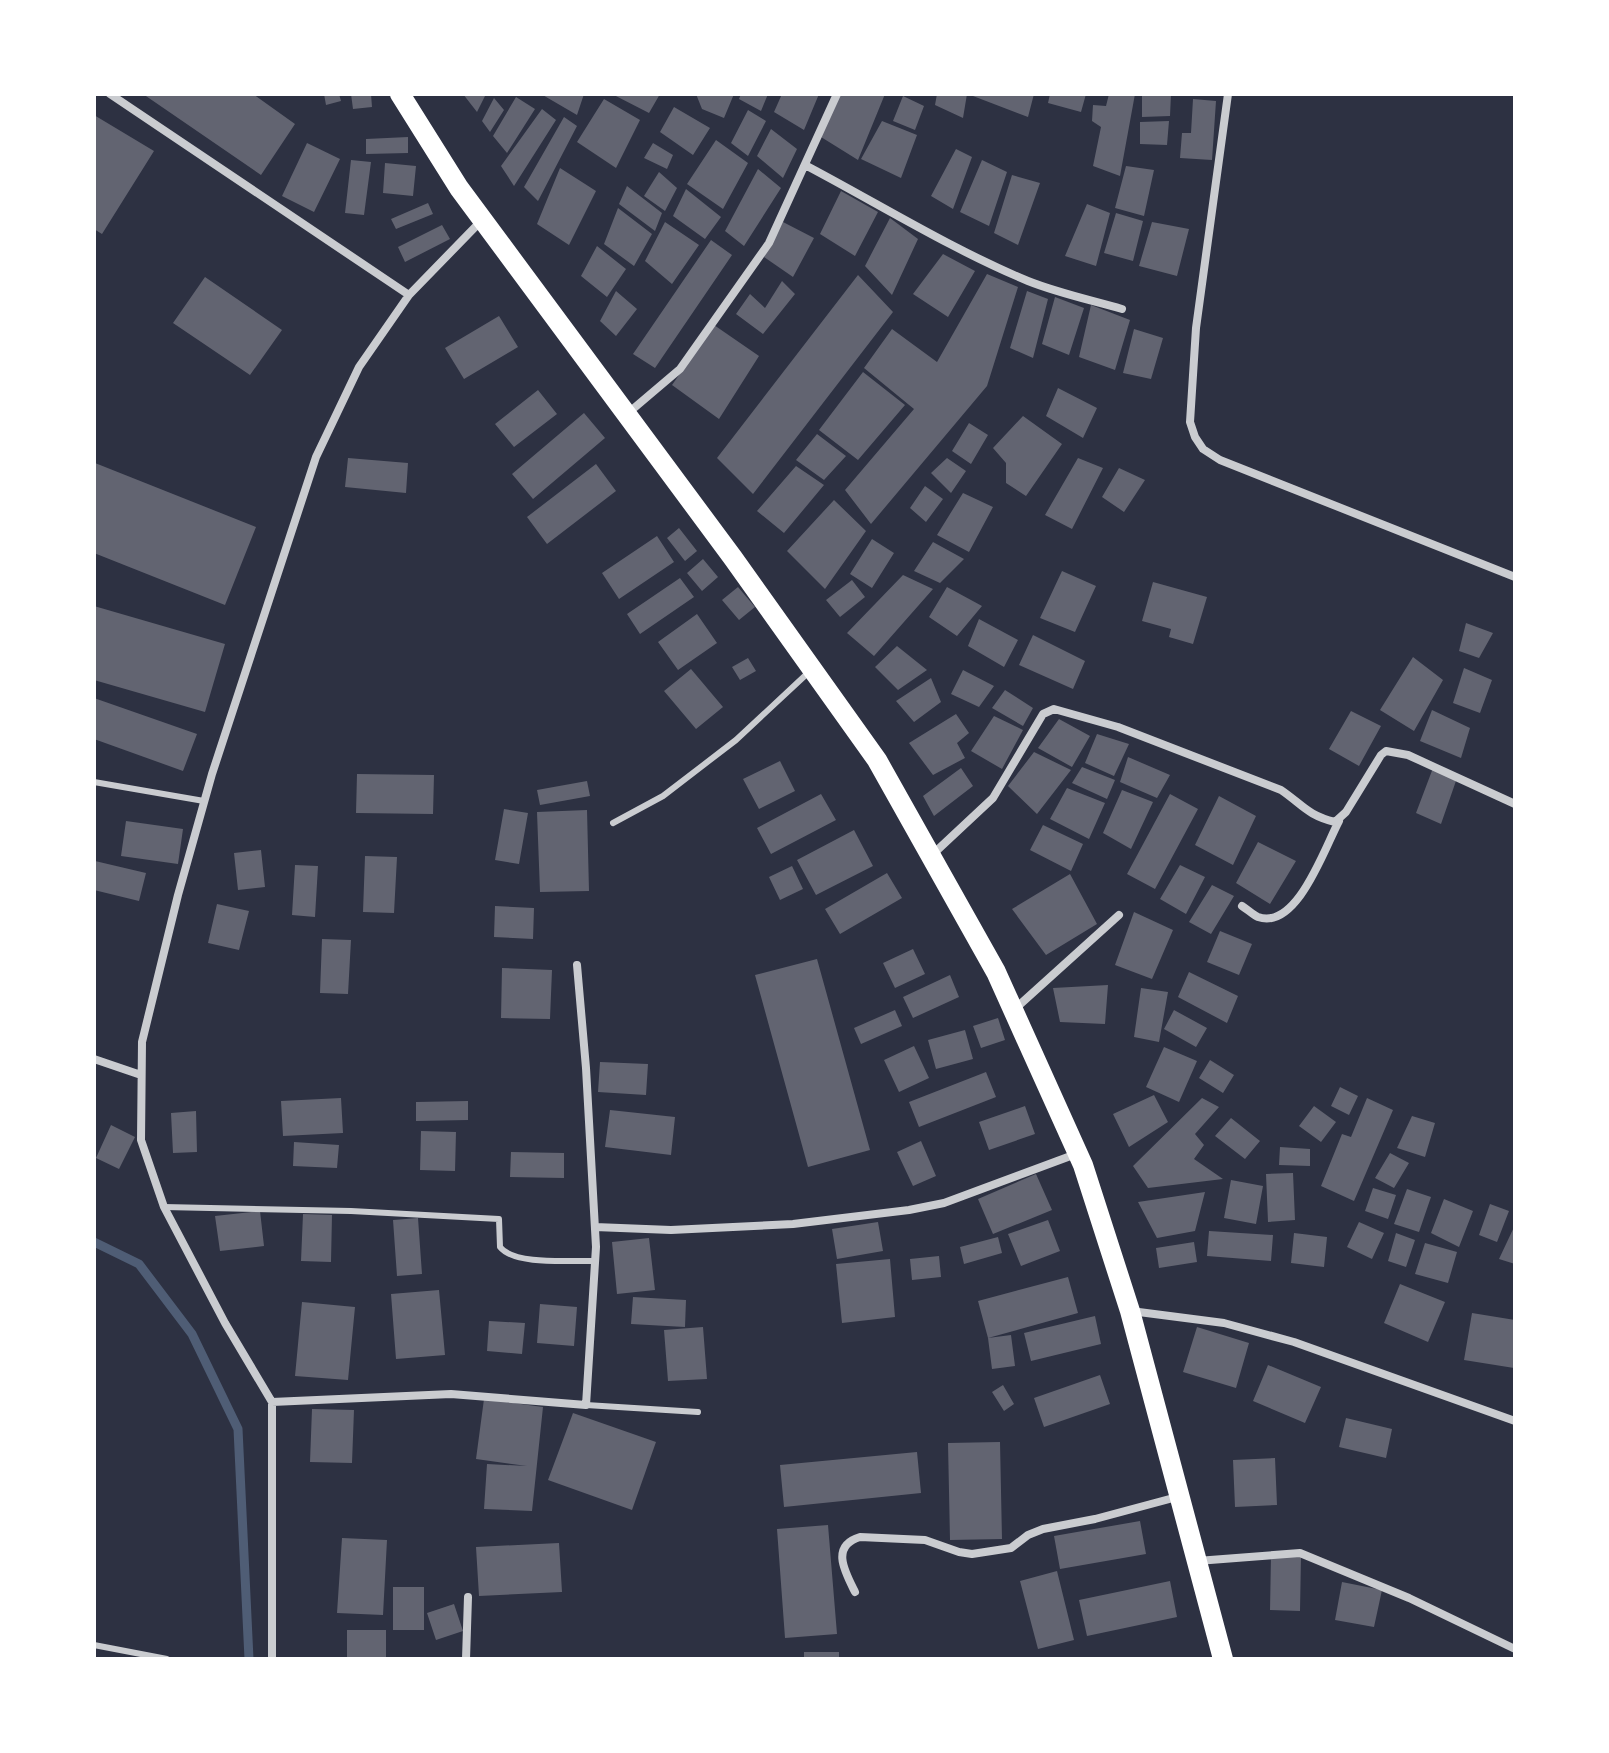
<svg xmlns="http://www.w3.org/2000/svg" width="1609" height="1753" font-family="Signika,sans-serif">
<rect width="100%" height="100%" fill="#2d3142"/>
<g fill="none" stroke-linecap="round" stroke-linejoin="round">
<path stroke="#4f5d75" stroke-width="9" d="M94,1242L139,1264L192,1334L238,1429L249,1659"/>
</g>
<path fill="#626471" d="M143,94H253L295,124L261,175Z
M324,94H339L341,101L326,105Z
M351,94H371L372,107L353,109Z
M463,94H486L477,112Z
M541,94H584L577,115Z
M612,94H660L649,113Z
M696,94H734L724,118L702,109Z
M741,94H768L761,111L739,99Z
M782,94H819L804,130L774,112Z
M839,94H885L858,160L821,137Z
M937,94H967L963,118L935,105Z
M974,94H1034L1028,117L973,96Z
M1050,94H1086L1081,112L1048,103Z
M1109,94H1135L1120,176L1093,166L1101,127L1092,121L1093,105L1106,106Z
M1142,94H1171L1170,116L1142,117Z
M903,96L924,106L915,130L893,121Z
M516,97L535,109L507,153L493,136Z
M494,98L504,110L490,132L482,121Z
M604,99L640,120L616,168L577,142Z
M1193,99L1216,101L1212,160L1180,158L1182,133H1191Z
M674,107L710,128L693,155L660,132Z
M542,109L556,120L514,186L501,166Z
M748,110L766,121L748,156L731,143Z
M94,115L154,151L102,234L94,229Z
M564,117L577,126L538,201L524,187Z
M882,121L917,135L901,178L861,159Z
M1169,121L1167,145L1140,144V122Z
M771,129L797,149L783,178L757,156Z
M408,137V153L366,154V139Z
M716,140L748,163L723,209L687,184Z
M307,143L340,159L314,212L282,196Z
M653,143L673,155L667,169L644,158Z
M956,149L972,157L953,209L931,196Z
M351,160L371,162L364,215L345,213Z
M982,160L1007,172L989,226L960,212Z
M385,163L416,166L413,196L383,193Z
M1126,166L1154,170L1144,216L1115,208Z
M560,168L596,191L569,245L537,224Z
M758,169L781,188L744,246L725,231Z
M659,172L677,188L665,211L644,196Z
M1012,175L1040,183L1018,245L994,233Z
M627,186L662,213L655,231L619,204Z
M686,189L721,217L705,239L673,216Z
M841,191L878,212L855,256L820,234Z
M428,203L433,214L396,229L391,219Z
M1087,204L1110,213L1096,266L1065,256Z
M618,208L652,234L634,266L604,244Z
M1116,213L1143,221L1133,261L1104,253Z
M890,218L918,239L892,295L865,266Z
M665,222L699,245L672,284L645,261Z
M783,222L814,238L793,277L764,257Z
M1152,222L1189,229L1177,276L1139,266Z
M442,225L450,239L405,262L398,247Z
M711,240L732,255L655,368L633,354Z
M597,246L626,269L607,297L581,276Z
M943,254L975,271L948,317L913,294Z
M987,274L1018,287L987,386L871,524L845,490L914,409L864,368L892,329L937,362Z
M858,275L893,312L753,494L717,458Z
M205,277L282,330L250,375L173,323Z
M782,281L795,294L763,334L736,314L750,294L765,308Z
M616,291L637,309L616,336L600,321Z
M1027,291L1048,299L1033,358L1010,348Z
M1055,297L1084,308L1069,355L1042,344Z
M1091,305L1130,320L1115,370L1079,357Z
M499,316L518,347L464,379L445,348Z
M714,325L759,356L719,419L672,385Z
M1134,329L1163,338L1151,379L1123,373Z
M863,372L905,405L858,460L819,430Z
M1058,388L1097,408L1083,438L1046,416Z
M538,390L557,414L514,447L495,424Z
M584,413L605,438L533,499L512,474Z
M1023,416L1062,444L1026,496L1006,483V463L993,448Z
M969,423L988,435L971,464L952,451Z
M817,434L846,456L824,480L796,460Z
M348,458L408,463L406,493L345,487Z
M947,458L966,471L951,493L931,473Z
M1078,458L1103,468L1072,529L1045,515Z
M95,463L256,527L225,605L94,553Z
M596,464L616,491L547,544L527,517Z
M796,466L824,485L784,533L757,511Z
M1119,468L1145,480L1124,512L1102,497Z
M925,486L943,499L926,522L910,508Z
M963,493L993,507L969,552L937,535Z
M834,500L866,531L825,589L787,551Z
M679,528L697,551L685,561L667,538Z
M657,536L674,562L619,599L602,573Z
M872,539L894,553L872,588L850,574Z
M933,542L964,559L940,583L914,571Z
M703,559L718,577L702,591L687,573Z
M1062,571L1096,586L1075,632L1040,618Z
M903,575L933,589L874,656L847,633Z
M680,578L694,597L640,634L627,614Z
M852,580L865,597L840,617L826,600Z
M1153,582L1207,597L1193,644L1169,637L1171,629L1142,621Z
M738,587L755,607L739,620L722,600Z
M947,587L982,606L957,636L929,617Z
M94,606L225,644L205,712L94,680Z
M697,614L717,643L678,670L658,642Z
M979,619L1018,640L1004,667L968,646Z
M1466,623L1493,633L1479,658L1459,651Z
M1033,635L1085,661L1073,689L1019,665Z
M897,646L927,670L898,690L875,667Z
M1413,657L1443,680L1414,731L1380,710Z
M748,658L756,671L740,680L732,667Z
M1464,668L1492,680L1480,713L1453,703Z
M691,669L723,707L696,729L664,691Z
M963,670L994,686L979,707L951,694Z
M931,678L941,702L914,722L896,701Z
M1005,690L1033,708L1023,726L992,708Z
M94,698L197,734L183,771L94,739Z
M1432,710L1470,728L1461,758L1420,741Z
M1351,711L1381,726L1359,766L1329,749Z
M956,714L969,733L957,743L965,758L933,775L909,743Z
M994,716L1023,730L1002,769L971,751Z
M1059,719L1090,736L1072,767L1038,748Z
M1097,734L1129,744L1114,776L1085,763Z
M1034,752L1071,770L1037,814L1008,786Z
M1128,757L1170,775L1157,798L1120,782Z
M780,761L795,791L759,809L743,779Z
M1082,767L1115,780L1107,799L1072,783Z
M961,768L973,786L934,816L923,796Z
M1433,768L1457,778L1441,824L1416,813Z
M357,774L434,775L433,814L356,813Z
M587,781L590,796L540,805L537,790Z
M1067,788L1105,803L1089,839L1050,819Z
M1122,790L1153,802L1131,849L1103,833Z
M821,794L836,820L771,854L757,828Z
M1170,794L1198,809L1155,889L1127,874Z
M1219,796L1256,816L1233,865L1195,845Z
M504,809L528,813L519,864L495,860Z
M587,810L589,891L540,892L537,812Z
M126,821L183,829L178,864L121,856Z
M1043,825L1083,844L1071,871L1030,850Z
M854,830L873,866L816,895L797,860Z
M1258,842L1296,861L1270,904L1236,883Z
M261,850L265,887L238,890L234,853Z
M365,856L397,857L394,913L363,912Z
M95,861L146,873L139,901L94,890Z
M295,865L318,866L315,917L292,915Z
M1180,865L1205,877L1186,914L1160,899Z
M792,866L803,889L780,900L769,877Z
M887,873L902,898L840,934L825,909Z
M1070,874L1097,924L1046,955L1012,909Z
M1212,885L1234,896L1211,934L1189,922Z
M217,904L249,911L239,950L208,943Z
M495,906L534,908L533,939L494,937Z
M1134,912L1173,930L1152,979L1115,965Z
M1220,931L1252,944L1239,975L1207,962Z
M322,939L351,940L348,994L320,993Z
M913,949L925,974L895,988L883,963Z
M817,959L870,1150L808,1167L755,975Z
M502,968L552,970L550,1019L501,1018Z
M1189,972L1238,996L1227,1023L1178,997Z
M950,975L959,997L913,1018L903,997Z
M1108,985L1105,1024L1060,1022L1053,988Z
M1141,988L1168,992L1159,1042L1134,1037Z
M895,1010L902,1026L861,1044L854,1028Z
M1174,1010L1207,1028L1196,1047L1164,1029Z
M998,1018L1005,1040L981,1048L973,1026Z
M965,1030L973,1059L936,1069L928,1040Z
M914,1046L929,1078L899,1092L884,1060Z
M1164,1047L1197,1061L1179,1102L1146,1087Z
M1210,1060L1234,1075L1223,1093L1199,1078Z
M600,1062L648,1064L646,1095L598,1092Z
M986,1072L996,1097L919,1127L909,1102Z
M1340,1087L1358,1096L1349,1115L1331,1106Z
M1154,1095L1168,1122L1129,1147L1113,1114Z
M341,1098L343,1133L283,1136L281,1101Z
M1202,1098L1219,1107L1195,1134L1204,1145L1194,1159L1223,1179L1148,1188L1133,1166Z
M1367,1098L1393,1110L1354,1201L1321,1186L1342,1134L1351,1137Z
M468,1101V1120L416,1121V1102Z
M1025,1106L1035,1134L989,1150L979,1122Z
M1314,1106L1336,1122L1321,1142L1299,1126Z
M610,1110L675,1117L671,1155L605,1147Z
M196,1111L197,1152L173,1153L171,1113Z
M1412,1116L1435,1123L1425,1157L1397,1148Z
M1231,1118L1260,1141L1245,1159L1215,1136Z
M111,1125L135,1137L119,1169L96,1158Z
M421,1131L456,1132L455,1171L420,1170Z
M921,1141L936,1176L913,1186L897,1152Z
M294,1142L339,1145L337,1168L293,1166Z
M1280,1147L1310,1149V1166L1279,1165Z
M511,1152L564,1153V1178L510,1177Z
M1390,1153L1409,1163L1394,1188L1375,1178Z
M1293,1173L1295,1220L1268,1222L1266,1174Z
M1036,1174L1052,1210L993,1234L978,1199Z
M1231,1180L1263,1186L1256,1224L1224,1218Z
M1373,1188L1396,1195L1388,1219L1365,1211Z
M1407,1189L1431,1197L1419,1232L1394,1224Z
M1205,1192L1195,1231L1157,1238L1138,1202Z
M1444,1199L1473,1211L1459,1247L1431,1233Z
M1490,1204L1509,1211L1497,1242L1479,1235Z
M260,1211L264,1246L220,1251L215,1216Z
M303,1214L332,1215L331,1262L301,1261Z
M418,1218L422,1274L397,1276L393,1220Z
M1048,1220L1060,1251L1021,1266L1008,1234Z
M878,1222L883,1251L837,1259L832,1229Z
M1359,1222L1384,1233L1372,1259L1347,1247Z
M1515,1225V1264L1499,1259Z
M1209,1231L1273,1235L1271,1261L1207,1256Z
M1294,1233L1327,1237L1324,1267L1291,1263Z
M1396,1233L1415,1240L1406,1267L1388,1261Z
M998,1237L1002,1253L964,1264L960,1247Z
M649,1238L655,1290L617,1294L612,1242Z
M1194,1242L1197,1262L1159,1268L1156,1248Z
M1425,1243L1457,1252L1448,1283L1415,1274Z
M939,1256L941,1277L912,1280L910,1259Z
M890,1259L895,1317L842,1323L836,1264Z
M1068,1277L1078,1313L988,1338L978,1301Z
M1400,1284L1445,1302L1428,1342L1384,1323Z
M439,1290L445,1355L396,1359L391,1294Z
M633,1297L686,1300L685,1327L631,1324Z
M302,1302L355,1307L348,1380L295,1376Z
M540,1304L577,1307L574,1346L537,1343Z
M1472,1313L1515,1320L1514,1368L1464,1360Z
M1095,1316L1101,1344L1031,1361L1024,1333Z
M489,1321L525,1323L522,1354L487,1351Z
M703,1327L707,1379L668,1381L664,1330Z
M1197,1327L1249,1343L1236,1388L1183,1372Z
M1011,1335L1015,1366L992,1369L988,1338Z
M1268,1365L1321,1387L1305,1423L1253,1401Z
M1100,1375L1110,1404L1044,1427L1034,1398Z
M1003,1385L1014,1404L1004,1411L992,1392Z
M484,1399L543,1407L532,1511L484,1509L487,1464L527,1466L476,1459Z
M312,1409L354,1410L352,1463L310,1462Z
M573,1413L656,1442L632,1510L548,1480Z
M1346,1418L1392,1429L1386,1458L1339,1447Z
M1000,1442L1002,1539L950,1540L948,1443Z
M917,1452L921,1493L784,1507L780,1465Z
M1275,1458L1277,1505L1235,1507L1233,1460Z
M1140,1521L1146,1554L1060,1569L1054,1536Z
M828,1525L837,1634L785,1638L777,1529Z
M342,1538L387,1540L383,1615L337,1613Z
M559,1543L562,1592L479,1596L476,1547Z
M1271,1555L1301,1556L1300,1611L1270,1610Z
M1057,1571L1074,1640L1038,1649L1020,1581Z
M1170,1581L1177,1617L1087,1636L1079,1600Z
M1342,1582L1382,1590L1374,1627L1335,1620Z
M393,1587H424V1630H393Z
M454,1604L463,1631L436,1640L427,1613Z
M347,1630H386V1659H347Z
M804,1652H839V1659H804Z"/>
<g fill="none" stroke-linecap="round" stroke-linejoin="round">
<path stroke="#caccd0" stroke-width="6" d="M94,782L204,801
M613,823L663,796L736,740L810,671
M164,1207L351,1211L499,1219L500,1247C515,1266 572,1260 596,1261
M586,1405L698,1412
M94,1645L167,1659"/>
<path stroke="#caccd0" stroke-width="8" d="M110,94L409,295L359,367L316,457L212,774L178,895L142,1042L141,1140L153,1175L164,1207L225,1323L272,1402V1659
M1228,94L1196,328L1190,422L1195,437L1203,449L1220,460L1515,577
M805,165C879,204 951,249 1028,281C1058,293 1091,300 1122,309
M409,295L481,221
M627,414L680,369L769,243L837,94
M932,855L993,798L1043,714L1054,709L1118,727L1281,790C1303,805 1307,815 1335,822L1346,812L1381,755L1386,751L1408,755L1515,804
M1242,906C1247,909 1253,915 1258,917C1297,931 1325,847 1339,821
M1016,1008L1119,915
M94,1059L141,1075
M595,1227L671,1230L793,1224L909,1210L944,1203L1076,1154
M1131,1311L1224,1323L1294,1342L1515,1421
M272,1402L451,1394L586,1405L596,1247L586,1068L577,965
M1197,1561L1300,1553L1409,1598L1515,1649
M855,1592C845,1572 830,1546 860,1537L925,1540L959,1552L972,1554L1011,1548L1028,1535L1043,1529L1095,1519L1177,1497
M466,1659L468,1597"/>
<path stroke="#fff" stroke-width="20" d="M400,94L459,188L733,558L877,760L996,972L1083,1165L1130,1311L1223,1659"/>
</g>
<rect width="1609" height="1753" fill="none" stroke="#ffffff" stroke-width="192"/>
</svg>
